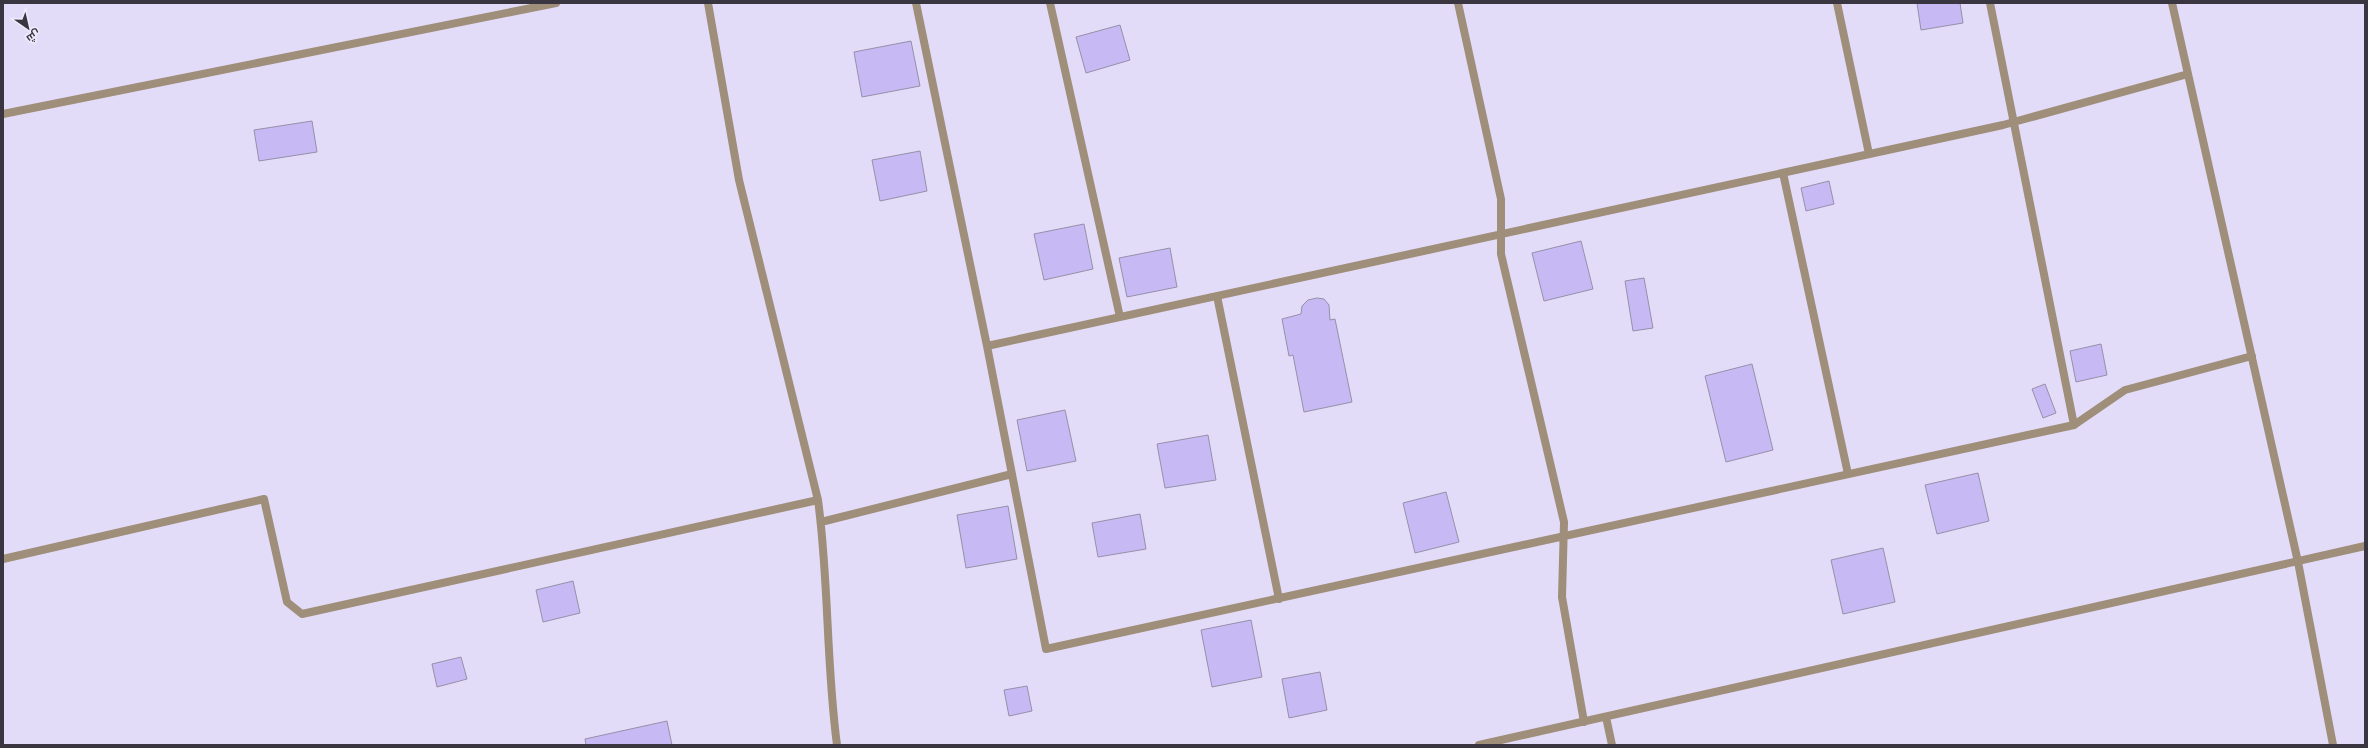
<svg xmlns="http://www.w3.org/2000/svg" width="2368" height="748" font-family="Lato,Cairo,sans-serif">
<rect width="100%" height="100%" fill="#e3dcf8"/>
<path fill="#c7baf4" stroke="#9590a9" d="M1917,3H1960L1963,23L1921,30Z
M1120,25L1130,60L1086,73L1076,37Z
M911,41L920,86L862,97L854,52Z
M312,121L317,152L259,161L254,130Z
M920,151L927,191L880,201L872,160Z
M1829,181L1834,204L1806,211L1801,188Z
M1084,224L1093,269L1044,280L1034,234Z
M1581,241L1593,289L1544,301L1532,253Z
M1170,248L1177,287L1127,297L1119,258Z
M1644,278L1653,328L1633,331L1625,281Z
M1317,298L1324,299L1329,305L1330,320L1335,319L1352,402L1304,412L1293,355L1289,356L1282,319L1301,314L1302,306L1308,300Z
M2101,344L2107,375L2076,382L2070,351Z
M1752,364L1773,450L1726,462L1705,376Z
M2045,384L2056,413L2043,418L2032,389Z
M1065,410L1076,461L1027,471L1017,420Z
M1208,435L1216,480L1165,488L1157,444Z
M1978,473L1989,521L1937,534L1925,485Z
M1446,492L1459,542L1415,553L1403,503Z
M1008,506L1017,559L966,568L957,515Z
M1140,514L1146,549L1098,557L1092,523Z
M1883,548L1895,602L1843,614L1831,560Z
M573,581L580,613L543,622L536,590Z
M1251,620L1262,677L1212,687L1201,630Z
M461,657L467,679L437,687L432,664Z
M1320,672L1327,710L1289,718L1282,679Z
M1027,686L1032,711L1009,716L1004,690Z
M667,721L672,745H586L585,739Z"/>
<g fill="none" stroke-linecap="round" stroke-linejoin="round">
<path stroke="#9f8e79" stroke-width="8" d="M708,3L739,180L818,500C829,581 826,663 837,745
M916,3L987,346L1046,649L2074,425L2125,390L2252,356
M1050,3L1120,317
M1458,3L1501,199V254L1564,522L1562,597L1584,722
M1837,3L1869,154
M1990,3L2074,425
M2172,3L2298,562L2333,745
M3,114L556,3
M1783,173L1848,474
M1217,296L1279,599
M987,346L2003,125L2188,74
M821,522L1012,474
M3,559L264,499L287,602L302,614L818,500
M1606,717L1612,745
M1479,745L2365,546"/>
</g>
<rect width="2368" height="748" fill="none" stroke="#393641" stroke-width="8"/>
<g transform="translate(28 28) rotate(146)" stroke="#efebfc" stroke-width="3" paint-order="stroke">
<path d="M0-3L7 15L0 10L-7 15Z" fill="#393641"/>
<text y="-6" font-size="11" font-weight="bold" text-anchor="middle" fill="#393641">ش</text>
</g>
</svg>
